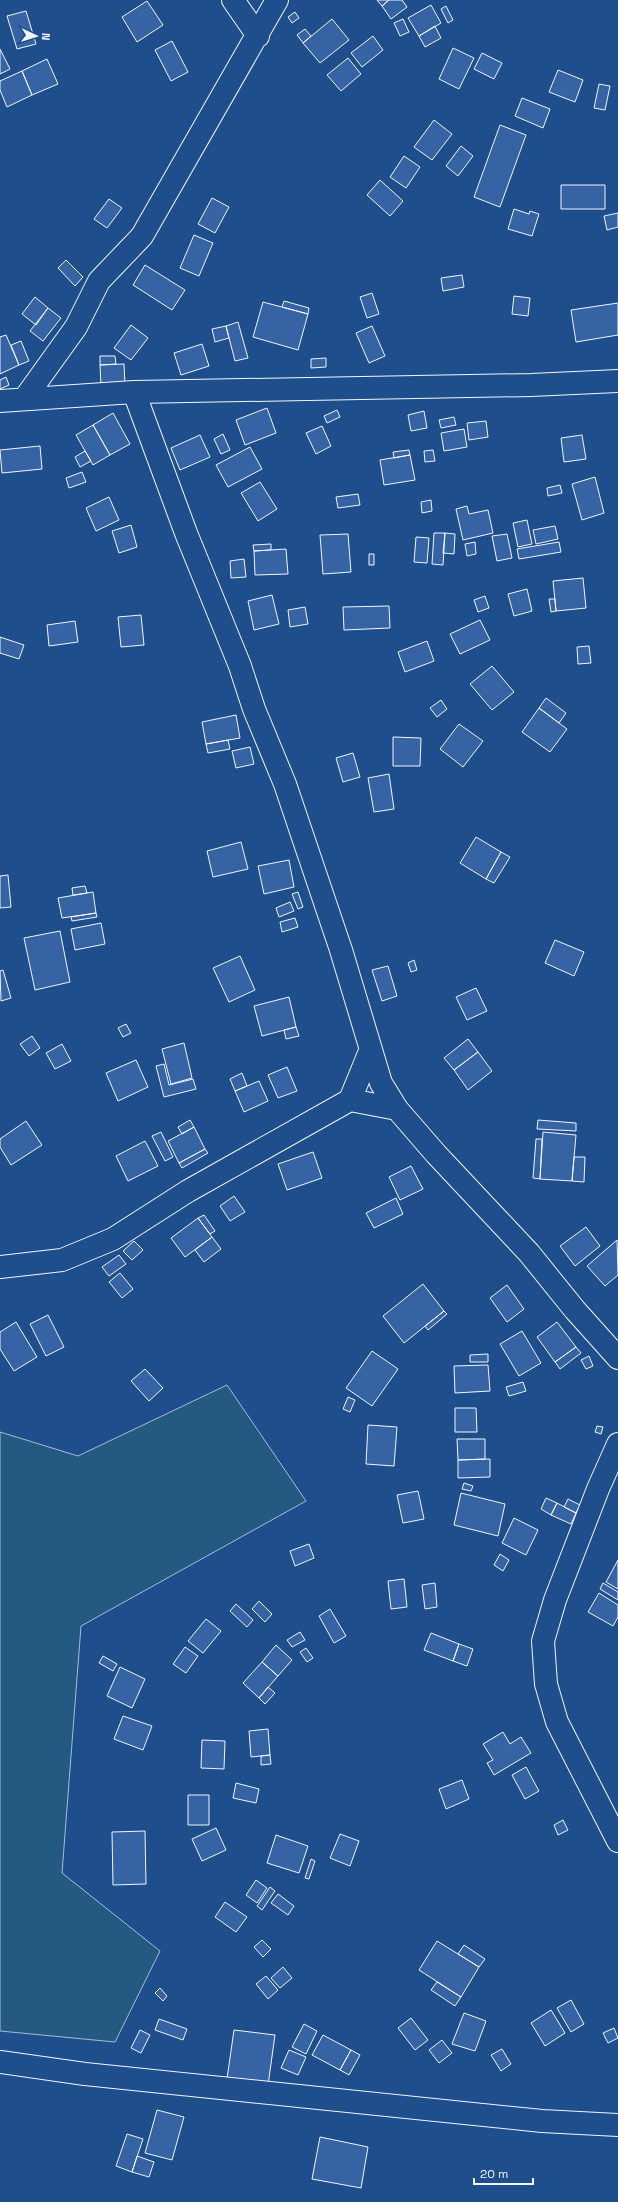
<svg xmlns="http://www.w3.org/2000/svg" width="618" height="2202" font-family="'Space Grotesk',sans-serif">
<rect width="100%" height="100%" fill="#1f4e8c"/>
<path fill="#245a82" stroke="#a8bbd7" d="M227,1385L306,1501L81,1626L62,1873L160,1951L115,2042L0,2031V1432L78,1456Z"/>
<path fill="#3563a3" stroke="#f2f6ff" d="M377,0H389L382,6Z
M389,0H402L407,7L391,19L382,6Z
M147,1L163,25L137,42L122,17Z
M431,5L441,23L419,36L408,18Z
M446,6L453,20L448,23L441,9Z
M26,11L36,44L17,49L7,16Z
M295,12L299,18L292,23L288,17Z
M332,19L349,40L320,63L303,43Z
M403,19L409,32L400,36L394,23Z
M435,26L441,38L425,47L419,36Z
M305,29L311,36L303,43L297,35Z
M373,36L383,50L362,67L351,53Z
M172,41L188,72L171,81L155,50Z
M453,48L474,58L459,89L439,79Z
M0,49L10,69L0,74Z
M482,53L502,63L494,79L474,69Z
M348,58L361,74L341,91L327,75Z
M47,59L58,84L32,95L22,71Z
M558,70L583,80L575,102L549,92Z
M22,71L32,95L7,107L0,90V81Z
M599,84L610,86L605,110L594,108Z
M522,98L550,109L543,128L515,116Z
M434,120L452,134L432,160L414,147Z
M500,125L526,135L500,207L474,197Z
M461,146L473,156L458,176L446,166Z
M404,156L420,167L406,188L390,177Z
M380,180L403,201L390,216L367,195Z
M561,185H605V209H561Z
M212,198L229,207L215,233L198,224Z
M109,199L122,208L107,228L94,219Z
M514,209L529,214L530,211L539,214L532,236L508,229Z
M618,213V227L607,230L604,216Z
M194,235L213,243L199,276L180,268Z
M66,260L83,277L75,286L58,268Z
M145,265L185,290L172,310L133,285Z
M462,275L464,287L443,291L441,278Z
M372,293L379,314L367,318L360,297Z
M514,296L530,298L528,316L512,314Z
M35,297L48,308L36,325L22,314Z
M284,301L309,308L308,314L282,307Z
M263,302L308,314L298,350L253,337Z
M618,303V335L576,342L571,310Z
M48,308L61,318L43,341L30,331Z
M238,322L248,358L235,361L226,326Z
M131,325L148,338L131,360L114,348Z
M226,326L229,338L215,342L212,329Z
M372,326L385,356L369,363L356,333Z
M6,335L19,365L0,374V337Z
M21,341L29,361L19,365L11,345Z
M202,344L209,366L181,375L174,353Z
M100,356H115L116,364L100,365Z
M326,358V367L311,368V359Z
M124,364L125,385L101,386L100,365Z
M6,377L9,385L0,389V380Z
M267,408L276,433L245,445L236,420Z
M337,410L340,417L327,423L324,416Z
M424,411L427,428L411,431L408,415Z
M113,413L130,444L110,455L93,425Z
M454,417L456,425L441,428L439,420Z
M486,421L488,437L469,440L467,423Z
M93,425L110,455L93,465L76,435Z
M322,426L331,446L316,454L306,433Z
M464,429L467,447L444,451L441,433Z
M223,434L230,450L221,454L214,439Z
M200,435L210,457L180,470L171,448Z
M582,435L586,459L564,462L561,438Z
M40,446L42,469L2,473L0,450Z
M250,447L262,469L228,487L216,465Z
M409,450L410,455L394,458L393,452Z
M433,450L435,461L425,462L424,451Z
M85,451L91,461L80,467L75,457Z
M410,455L415,480L384,485L380,460Z
M82,472L86,482L69,488L66,478Z
M595,477L604,513L582,520L572,484Z
M260,482L277,509L258,521L241,493Z
M560,485L562,493L548,496L547,488Z
M358,494L360,505L338,508L336,497Z
M109,497L119,520L96,531L86,508Z
M431,500L432,511L422,513L421,502Z
M467,506L469,514L488,510L493,533L463,540L456,509Z
M527,520L532,544L518,547L513,523Z
M131,525L137,547L119,553L112,531Z
M555,526L558,539L536,544L533,530Z
M434,533H445L443,565L432,564Z
M445,533L455,534L454,554L443,553Z
M348,534L351,572L323,574L320,535Z
M507,534L512,558L497,561L492,536Z
M416,537L429,538L427,563L414,562Z
M475,542L476,554L467,556L465,544Z
M559,542L561,552L519,559L517,549Z
M271,544V550L254,551L253,545Z
M286,549L288,574L255,575L254,551Z
M369,554H374V565H369Z
M244,559L246,577L231,578L230,561Z
M583,578L586,608L556,611L553,581Z
M527,589L532,611L514,616L508,594Z
M272,595L279,624L254,630L248,601Z
M485,596L489,608L478,612L474,600Z
M549,599H555L556,611L551,612Z
M389,606L390,628L344,630L343,607Z
M305,607L308,624L290,627L288,610Z
M141,615L144,645L121,647L118,617Z
M480,620L490,640L460,654L450,634Z
M75,621L78,642L49,646L47,625Z
M0,637L24,645L19,659L0,653Z
M427,641L434,661L405,672L398,652Z
M589,646L591,663L578,664L577,647Z
M492,666L514,692L492,710L470,684Z
M546,698L566,713L559,723L539,708Z
M441,700L447,709L437,717L430,708Z
M539,708L567,729L550,752L522,732Z
M236,715L240,738L206,744L202,722Z
M459,724L483,741L463,767L440,749Z
M393,737L421,738L420,766H393Z
M228,740L230,749L208,753L206,744Z
M250,747L254,764L236,768L232,751Z
M353,753L360,777L343,782L336,758Z
M389,774L394,809L374,812L368,778Z
M476,837L501,852L486,879L460,863Z
M241,842L248,869L213,877L207,851Z
M501,852L510,857L494,883L486,879Z
M289,860L294,887L264,894L258,866Z
M8,875L11,907L0,908V876Z
M85,886L87,893L73,895L72,888Z
M93,892L96,913L62,918L58,898Z
M298,892L303,907L298,909L292,894Z
M290,902L294,911L279,917L276,908Z
M96,913L97,917L72,921L71,917Z
M295,918L298,927L282,932L280,922Z
M101,923L105,944L75,950L71,929Z
M60,931L70,982L35,990L24,938Z
M555,940L584,952L574,976L545,963Z
M240,956L255,990L229,1002L213,968Z
M414,960L417,970L411,972L408,963Z
M388,966L397,996L382,1001L372,970Z
M3,970L11,998L1,1001L0,971Z
M476,988L487,1011L467,1020L456,997Z
M289,997L296,1027L262,1036L254,1006Z
M126,1024L131,1033L123,1037L118,1028Z
M296,1027L299,1036L286,1039L284,1030Z
M32,1036L40,1048L29,1056L20,1044Z
M468,1039L478,1052L454,1070L444,1058Z
M184,1043L192,1078L171,1084L162,1049Z
M62,1044L71,1061L55,1069L46,1053Z
M478,1052L492,1071L468,1090L454,1070Z
M136,1060L148,1087L118,1101L106,1073Z
M164,1064L169,1085L193,1079L196,1089L164,1097L156,1066Z
M287,1067L297,1091L278,1098L268,1075Z
M242,1073L247,1086L235,1091L230,1079Z
M259,1081L268,1101L244,1112L235,1091Z
M190,1120L194,1127L182,1134L178,1127Z
M538,1120L576,1123V1131L537,1129Z
M26,1121L42,1145L11,1165L0,1147V1139Z
M194,1127L205,1149L179,1163L168,1141Z
M161,1132L173,1157L165,1161L152,1136Z
M543,1132L576,1135L572,1181L540,1179Z
M536,1139H542L540,1179L533,1178Z
M145,1141L158,1166L128,1181L116,1156Z
M205,1149L208,1153L182,1168L179,1163Z
M313,1152L322,1178L287,1190L278,1164Z
M574,1157H585L584,1182L572,1181Z
M411,1166L423,1189L400,1200L389,1177Z
M234,1196L245,1212L230,1221L220,1206Z
M396,1198L403,1214L374,1228L366,1213Z
M204,1215L215,1231L210,1234L198,1218Z
M198,1218L212,1237L185,1257L171,1238Z
M586,1227L600,1246L575,1266L560,1246Z
M212,1237L221,1249L204,1262L195,1250Z
M617,1240L618,1275L605,1286L587,1266Z
M134,1241L143,1250L132,1260L123,1251Z
M119,1255L126,1264L109,1276L102,1267Z
M120,1273L133,1289L122,1298L109,1282Z
M423,1284L444,1311L404,1343L383,1316Z
M507,1285L524,1309L507,1322L490,1298Z
M444,1311L447,1314L428,1330L425,1326Z
M48,1315L64,1347L46,1356L30,1324Z
M16,1322L37,1357L14,1371L0,1349V1332Z
M557,1322L576,1347L555,1362L537,1337Z
M522,1331L541,1363L519,1376L500,1344Z
M576,1347L581,1353L560,1369L555,1362Z
M372,1351L398,1369L372,1406L346,1388Z
M488,1354V1362H470V1355Z
M589,1356L593,1366L586,1369L581,1360Z
M488,1365L490,1391L455,1393L454,1366Z
M145,1369L163,1388L149,1401L131,1381Z
M523,1382L526,1391L509,1396L506,1387Z
M348,1397L355,1400L350,1412L343,1409Z
M455,1408H476L477,1432H455Z
M368,1425L397,1427L394,1466L366,1464Z
M597,1426L603,1427L601,1434L595,1432Z
M457,1439H485V1459L458,1460Z
M490,1459V1477L458,1478V1460Z
M464,1483L473,1486L471,1491L462,1489Z
M418,1491L424,1519L403,1523L397,1495Z
M461,1493L505,1504L498,1536L454,1525Z
M546,1498L557,1503L551,1515L541,1509Z
M568,1499L580,1505L576,1513L564,1507Z
M557,1503L576,1513L571,1524L551,1515Z
M514,1518L538,1530L526,1555L502,1543Z
M309,1544L314,1558L295,1566L290,1551Z
M500,1554L509,1560L503,1571L494,1565Z
M618,1560V1589L606,1582Z
M404,1579L407,1607L391,1609L388,1581Z
M435,1583L437,1607L425,1609L422,1585Z
M603,1583L618,1592V1600L600,1589Z
M599,1593L618,1605V1617L613,1626L588,1612Z
M259,1601L272,1614L265,1622L252,1609Z
M236,1604L253,1620L247,1627L230,1611Z
M330,1609L346,1636L334,1643L319,1616Z
M206,1619L221,1631L203,1653L188,1641Z
M300,1632L305,1640L292,1647L287,1640Z
M431,1633L459,1644L453,1661L424,1650Z
M459,1644L473,1649L467,1666L453,1661Z
M276,1645L292,1660L278,1676L262,1662Z
M185,1647L198,1656L186,1673L173,1664Z
M306,1648L313,1658L307,1662L300,1652Z
M103,1656L117,1664L113,1671L99,1663Z
M262,1662L278,1676L259,1698L243,1683Z
M120,1667L145,1679L132,1708L107,1696Z
M268,1687L275,1693L265,1704L259,1698Z
M123,1716L152,1726L143,1750L114,1739Z
M268,1729L270,1755L251,1757L249,1731Z
M503,1732L510,1744L521,1737L531,1753L494,1775L487,1763L493,1760L483,1744Z
M202,1740L225,1741L224,1769L201,1768Z
M270,1755L271,1764L261,1765V1756Z
M526,1767L539,1791L525,1799L512,1775Z
M462,1780L469,1799L446,1809L439,1789Z
M236,1783L259,1789L256,1803L233,1798Z
M188,1795H209V1825H188Z
M563,1820L568,1830L558,1835L554,1825Z
M216,1828L226,1850L202,1861L192,1839Z
M145,1831L146,1884L113,1885L112,1832Z
M340,1834L359,1841L350,1866L330,1858Z
M276,1835L308,1846L299,1873L267,1863Z
M311,1859L315,1861L309,1879L305,1878Z
M256,1880L267,1888L257,1903L246,1895Z
M270,1887L275,1891L262,1910L257,1906Z
M278,1894L294,1906L288,1915L271,1903Z
M225,1902L247,1917L236,1932L215,1917Z
M262,1940L271,1949L263,1957L254,1947Z
M437,1941L479,1967L461,1997L419,1970Z
M464,1945L485,1959L479,1967L458,1954Z
M283,1967L292,1978L280,1988L271,1978Z
M266,1976L278,1990L268,1999L256,1984Z
M437,1982L461,1997L455,2006L431,1990Z
M160,1988L167,1996L163,2001L155,1993Z
M571,2000L584,2024L571,2032L557,2008Z
M551,2010L565,2033L545,2046L531,2023Z
M464,2013L486,2021L475,2051L452,2044Z
M411,2018L428,2040L415,2050L398,2028Z
M159,2019L187,2029L183,2040L155,2030Z
M304,2024L317,2031L306,2054L292,2047Z
M614,2028L618,2038L608,2043L603,2033Z
M140,2030L150,2035L141,2053L131,2048Z
M234,2030L275,2035L268,2085L227,2079Z
M323,2035L351,2050L340,2070L312,2055Z
M442,2040L452,2053L439,2063L429,2050Z
M502,2049L511,2064L501,2071L491,2055Z
M289,2050L306,2057L298,2075L281,2068Z
M351,2050L360,2055L349,2075L340,2070Z
M157,2110L184,2117L172,2160L145,2153Z
M127,2134L143,2139L132,2172L116,2166Z
M320,2137L368,2147L361,2188L312,2179Z
M137,2156L154,2162L149,2177L132,2172Z"/>
<g fill="none" stroke-linecap="round" stroke-linejoin="round">
<g stroke="#f2f6ff" stroke-width="24">
<path id="minor" d="M233,0L258,36
M134,392L186,533L240,666L254,709L285,784L341,950L381,1083L397,1109L436,1154L529,1253L575,1310L618,1358
M25,398L76,327L99,281L142,236L277,0
M0,401L134,392L531,385L618,381
M350,1100L397,1109
M0,1267L62,1260L113,1239L188,1191L350,1100L370,1051
M618,1444L598,1489L555,1600L543,1641L546,1684L557,1722L618,1841
M0,2062L85,2074L542,2121L618,2125"/>
</g>
<use href="#minor" stroke="#1f4e8c" stroke-width="22"/>
</g>
<g transform="translate(36 36) rotate(94)" stroke="#1f4e8c" stroke-width="3" paint-order="stroke">
<path d="M0-3L7 15L0 10L-7 15Z" fill="#f2f6ff"/>
<text y="-6" font-size="11" font-weight="bold" text-anchor="middle" fill="#f2f6ff">N</text>
</g>
<path d="M474 2178v6h59v-6" fill="none" stroke="#f2f6ff" stroke-width="2"/>
<text x="480" y="2178" font-size="12" fill="#f2f6ff" stroke="#1f4e8c" stroke-width="3" paint-order="stroke">20 m</text>
</svg>
